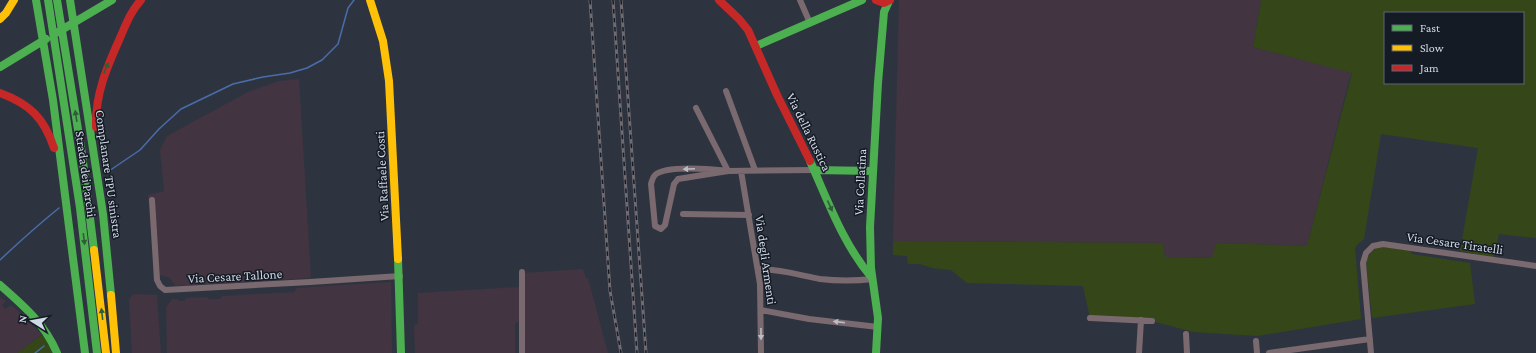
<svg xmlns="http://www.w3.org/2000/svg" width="1536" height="353" font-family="'Crimson Pro',serif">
<rect width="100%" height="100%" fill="#2e343f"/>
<path fill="#423440" d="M899,0H1261L1253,47L1352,72L1348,84L1307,246L1216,243L1213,258L1165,257L1163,243L893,241Z
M299,79L311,278L175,286L170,278L160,275L154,270L148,195L164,191L160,150L167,136L248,92L279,81Z
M583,269L586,279L588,278L608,353H524L523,273Z
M391,282L392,353H167L166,307L172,299H177L179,301H184L186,298L208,297L209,299H220L222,296L294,292L297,288Z
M520,287L519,321L515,324V353H415L414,325L418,324V293Z
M133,294L157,295L161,353H132L129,300Z
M0,297L6,301L2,305L5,309L11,305L25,317L42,335L17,353H0Z"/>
<path fill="#354719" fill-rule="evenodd" d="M1261,0H1536V238L1499,234L1494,258L1460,251L1478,148L1381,134L1364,239L1358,244L1355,248L1361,319L1257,336L1193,332L1152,321L1090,318L1083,286L967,283L951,270L932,268L920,264H908L907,256L893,255V241L1163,243L1165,257L1212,258L1216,243L1307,246L1352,73L1253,47ZM1385,13H1523V83H1385Z
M1381,246L1411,251L1412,254L1470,263L1475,304L1372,318L1366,262C1368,255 1373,248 1381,246Z
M42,335L49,344L52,353H17Z"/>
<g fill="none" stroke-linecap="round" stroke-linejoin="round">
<path stroke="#4a6cab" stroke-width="1.5" d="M106,173L140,150L159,129L181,109L233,84L263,77L290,73L307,68L322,60L338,44L348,8L354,0
M0,260C19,242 38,225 59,208
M35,353L44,346"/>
<path stroke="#7a6a70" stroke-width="6" d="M800,0L810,23
M726,91L755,170
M696,108L728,171
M728,171C714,169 665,165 655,175C652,178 652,181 651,184L655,226L661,229L665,225L674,184L678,179L728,171L814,170
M741,171L760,284L761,353
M152,200L157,280L160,286L165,290L310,282L400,276
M683,214L749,215
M758,269C779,269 799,275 820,279C837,281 855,281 873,279
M761,310L809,319L878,327
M1090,318L1152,321
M1186,334L1187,353
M1256,341L1257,353
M522,353V272
M1139,353L1141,320
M1269,353L1370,339
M1371,353L1363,263L1366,253L1373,246L1383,244L1536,266"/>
<path stroke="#4caf50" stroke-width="8" d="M36,0L53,100L85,353
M48,0L80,208L97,353
M57,0L82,154L94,250
M70,0L103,214L111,295
M58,32L112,0
M756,46L862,0
M0,67L46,39
M810,161C828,201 843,244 872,278
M814,170L873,171
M398,259L401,353
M0,285C23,305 45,324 57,353
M876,353L878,318L871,268L870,227L878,83L884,12L889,1"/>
<path stroke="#ffc107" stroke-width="8" d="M370,0L383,41L389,81L398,259
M0,19L6,13L14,0
M94,250L106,353
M111,295L116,353"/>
<path stroke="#c62828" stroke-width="8" d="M719,0L739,19L748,30L777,95L810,161
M876,0L884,3L890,0
M0,93C30,104 44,118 54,148
M96,127C95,94 107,67 120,38C126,24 131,11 141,0"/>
<g stroke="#706a71" stroke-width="3">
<path id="rail" d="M590,0L610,291L621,353
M613,0L637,353
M621,0L646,353"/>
</g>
<use href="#rail" stroke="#151b24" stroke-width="1.5" stroke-dasharray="4.5" stroke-linecap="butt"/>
</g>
<defs><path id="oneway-solid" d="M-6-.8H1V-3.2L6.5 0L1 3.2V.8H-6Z"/></defs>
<g fill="#2e5e38">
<use href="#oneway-solid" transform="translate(106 68) rotate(-68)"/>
<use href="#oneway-solid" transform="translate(76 116) rotate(-99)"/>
<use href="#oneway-solid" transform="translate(830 206) rotate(66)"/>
<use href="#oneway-solid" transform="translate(84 239) rotate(83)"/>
<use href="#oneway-solid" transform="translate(102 314) rotate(-97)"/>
</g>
<g fill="#babdc8">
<use href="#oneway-solid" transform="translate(689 169) rotate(178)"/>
<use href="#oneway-solid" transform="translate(839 322) rotate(-173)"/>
<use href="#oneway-solid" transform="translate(761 334) rotate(90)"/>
</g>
<g text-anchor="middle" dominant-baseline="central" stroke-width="3" stroke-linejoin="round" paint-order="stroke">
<g font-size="13" fill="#d0d9e6" stroke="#151b24">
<text transform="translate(809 132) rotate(64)">Via della Rustica</text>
<text transform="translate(86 174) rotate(82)">Strada dei Parchi</text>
<text transform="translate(109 174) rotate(82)">Complanare TPU sinistra</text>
<text transform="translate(382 176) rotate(-93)">Via Raffaele Costi</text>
<text transform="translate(860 182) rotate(-87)">Via Collatina</text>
<text transform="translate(1455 243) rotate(8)">Via Cesare Tiratelli</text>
<text transform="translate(766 260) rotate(82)">Via degli Armenti</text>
<text transform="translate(235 276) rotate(-3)">Via Cesare Tallone</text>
</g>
</g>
<rect x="1384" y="12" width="140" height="72" fill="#151b24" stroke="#606772"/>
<rect x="1392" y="25" width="20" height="6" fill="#4caf50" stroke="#606772"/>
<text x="1420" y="32" font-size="12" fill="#d0d9e6">Fast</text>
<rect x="1392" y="45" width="20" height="6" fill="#ffc107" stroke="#606772"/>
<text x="1420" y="52" font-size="12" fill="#d0d9e6">Slow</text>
<rect x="1392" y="65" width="20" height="6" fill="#c62828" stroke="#606772"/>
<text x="1420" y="72" font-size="12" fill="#d0d9e6">Jam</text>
<g transform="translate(32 321) rotate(281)" stroke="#151b24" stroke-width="3" paint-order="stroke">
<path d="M0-3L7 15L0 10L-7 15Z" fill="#d0d9e6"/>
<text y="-6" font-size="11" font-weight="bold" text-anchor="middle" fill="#d0d9e6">N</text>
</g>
</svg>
